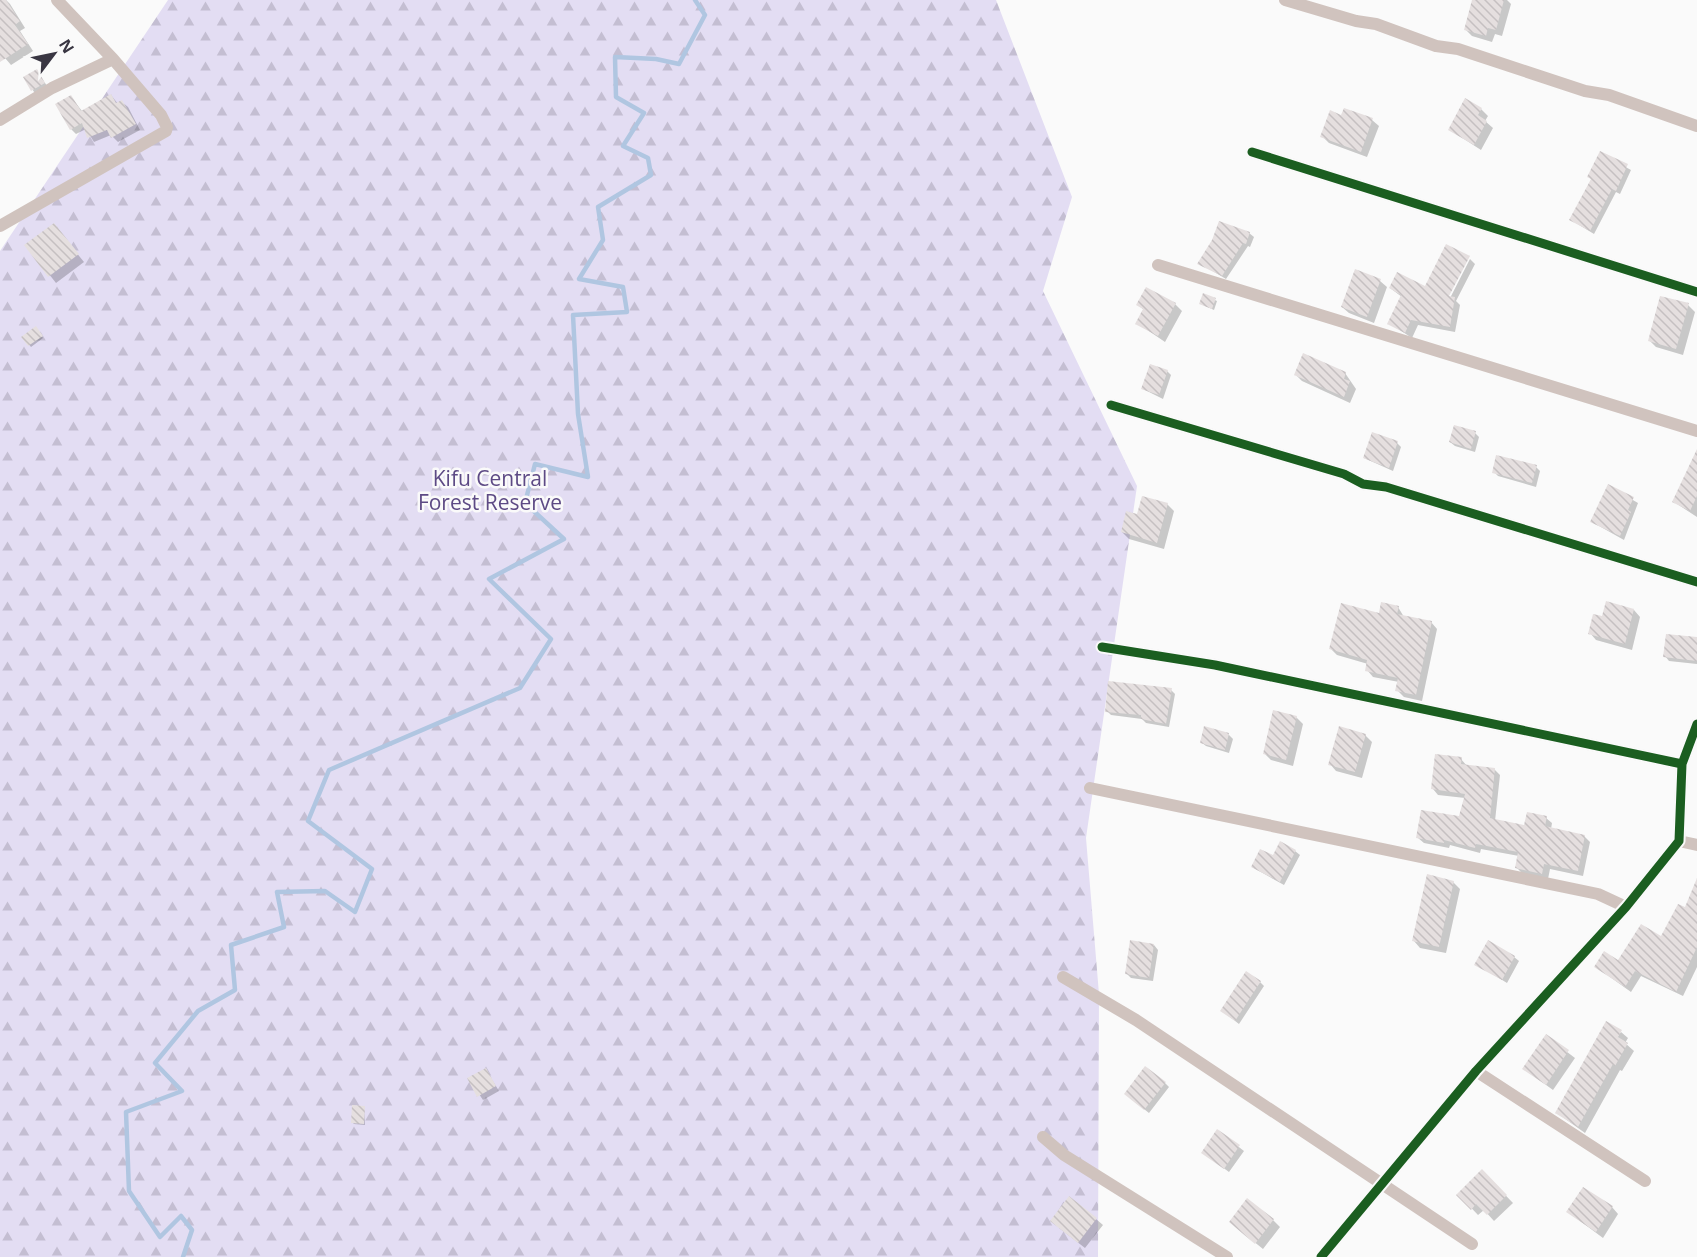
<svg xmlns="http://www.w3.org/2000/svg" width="1697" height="1257" font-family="'Open Sans',sans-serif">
<defs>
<pattern id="forest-firs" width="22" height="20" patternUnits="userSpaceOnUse" patternTransform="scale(1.5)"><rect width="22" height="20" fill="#e3ddf3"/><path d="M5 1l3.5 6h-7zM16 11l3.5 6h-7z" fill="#c4bed2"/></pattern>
<pattern id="building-back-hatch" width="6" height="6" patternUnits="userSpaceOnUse" patternTransform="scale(1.5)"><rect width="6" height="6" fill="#e5dfdf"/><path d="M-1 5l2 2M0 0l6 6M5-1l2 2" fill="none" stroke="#c5c0c1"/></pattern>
</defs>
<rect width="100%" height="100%" fill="#fafafa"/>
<path fill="url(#forest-firs)" d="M168,0H996L1072,197L1043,291L1137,486L1086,838L1099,994L1098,1257H0V251Z"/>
<path fill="#0003" d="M0,0H6L10,4L25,28L20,31L33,51L11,65L0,52Z
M1474,0H1507L1511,4L1502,36L1495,34L1492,42L1472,36L1465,29Z
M36,71L48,87L36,95L25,78Z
M111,95L118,104L122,102L128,107L140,130L118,142L111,135L94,142L86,129L76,134L71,129V97L82,111Z
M1481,109L1488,116L1485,121L1493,128L1481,150L1450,130Z
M1342,117L1372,120L1379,126L1367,157L1329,143L1322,136Z
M1600,153L1631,170L1620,194L1616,192L1594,234L1571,220L1592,180L1589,177Z
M54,225L84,262L56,283L26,245Z
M1249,233L1254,237L1250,247L1248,246L1226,279L1199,263Z
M1470,259L1475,264L1456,301L1460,305L1455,332L1418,325L1412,338L1389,323L1402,297L1390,288L1447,304Z
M1380,281L1387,287L1374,323L1349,313L1342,307Z
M1204,295L1217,301L1214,310L1203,305Z
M1175,304L1182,311L1165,342L1137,323L1144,310L1138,305Z
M1688,305L1695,312L1683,355L1656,347L1650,341Z
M36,328L43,338L31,347L23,337Z
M1167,371L1171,375L1163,399L1143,389Z
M1345,373L1356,389L1350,403L1302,381L1296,375Z
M1475,433L1479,437L1475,452L1455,446L1450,442Z
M1397,443L1401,447L1393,471L1364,458Z
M1536,467L1540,471L1536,487L1498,476L1494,472Z
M1697,467V517L1674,502Z
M1609,486L1638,503L1624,540L1592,522Z
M1167,504L1174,511L1164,549L1129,539L1122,532L1138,516Z
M1398,607L1404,617L1431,622L1437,629L1422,701L1404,697L1397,690L1399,682L1373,677L1367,670L1368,664L1337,655L1331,649L1380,615Z
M1634,610L1640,617L1632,650L1596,640L1590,633L1603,618Z
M1697,639V664L1669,661L1665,656Z
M1171,690L1175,694L1169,727L1146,723L1142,719L1111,715L1107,711Z
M1296,717L1303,724L1293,766L1271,760L1264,753Z
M1229,735L1233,739L1229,753L1206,746L1201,742Z
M1365,735L1372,742L1362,778L1336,771L1330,764Z
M1461,759L1467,766L1494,769L1500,775L1495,821L1525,827L1546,818L1552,823L1551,829L1584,836L1590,842L1583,876L1550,869L1548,879L1522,873L1517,868L1519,856L1481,849L1480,853L1450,845L1449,848L1424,843L1418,838L1460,818L1465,798L1438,795L1433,789Z
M1295,851L1300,855L1284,885L1252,867Z
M1453,882L1460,889L1446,953L1420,948L1414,941Z
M1697,882V967L1683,996L1641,976L1631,992L1596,967L1618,962L1661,939L1685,910Z
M1154,945L1158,950L1153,981L1131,978L1127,974Z
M1514,957L1519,961L1507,983L1476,964Z
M1260,982L1264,986L1239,1024L1222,1011Z
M1621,1032L1628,1038L1625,1043L1634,1051L1622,1071L1620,1070L1585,1133L1557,1113Z
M1546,1036L1575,1058L1553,1090L1524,1069Z
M486,1070L499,1091L483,1100L469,1079Z
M1165,1083L1169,1087L1149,1113L1130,1098Z
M364,1107L365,1125L354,1124L353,1123Z
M1218,1131L1244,1151L1229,1172L1203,1153Z
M1482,1171L1513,1203L1494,1221L1484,1210L1478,1215L1459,1195Z
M1612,1207L1618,1214L1603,1238L1568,1212Z
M1096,1219L1103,1225L1085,1248L1059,1228Z
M1273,1220L1280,1227L1263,1249L1237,1228Z"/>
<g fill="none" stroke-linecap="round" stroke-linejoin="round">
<path stroke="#b0c6e1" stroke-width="4.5" d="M183,1257L192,1230L181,1216L160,1237L129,1191L126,1112L182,1091L155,1063L198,1011L235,990L231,945L284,927L277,892L325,891L355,912L372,869L308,821L329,770L520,688L551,639L489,579L564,539L525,503L535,464L588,477L578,414L573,315L627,312L623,287L579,279L603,240L598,207L651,175L648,158L623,146L644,113L616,97L615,57L656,59L679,64L705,15L695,0"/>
</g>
<path fill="url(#building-back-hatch)" d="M0,0H6L20,21L15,25L28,44L0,62Z
M1472,0H1504L1496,30L1488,28L1486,36L1464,30Z
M37,69L45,83L31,91L23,77Z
M111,94L116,103L122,100L136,124L111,138L107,130L87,138L82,123L70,130L55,104L71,95L81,111Z
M1465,98L1482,108L1478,115L1487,121L1474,145L1448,130Z
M1344,108L1373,118L1361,152L1320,137L1330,110L1341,115Z
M1600,151L1628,164L1616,191L1612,189L1590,231L1569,220L1591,179L1587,177Z
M1219,221L1250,232L1246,244L1243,243L1222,276L1197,264L1212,240Z
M54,223L79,254L48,277L24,245Z
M1446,244L1470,256L1449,296L1455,297L1450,327L1411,320L1405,333L1387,324L1401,295L1389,288L1397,272L1425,286Z
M1355,269L1381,279L1367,317L1341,307Z
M1146,287L1176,303L1158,336L1135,324L1143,309L1136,305Z
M1203,293L1216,298L1212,309L1199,304Z
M1660,296L1689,303L1676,349L1648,341Z
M36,326L43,336L28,346L21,337Z
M1303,353L1346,372L1344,379L1350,381L1344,397L1294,375Z
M1150,364L1168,370L1159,395L1141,389Z
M1454,425L1476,431L1471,449L1449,442Z
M1372,432L1398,441L1389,468L1363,458Z
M1697,449V496L1690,511L1672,502Z
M1496,455L1537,465L1532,483L1492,473Z
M1608,484L1634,497L1628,510L1631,512L1620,536L1590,522Z
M1142,496L1168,503L1157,543L1121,532L1126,511L1137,514Z
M1606,601L1634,609L1625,644L1588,634L1593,614L1602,616Z
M1381,602L1399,606L1397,614L1432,621L1416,695L1395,691L1398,678L1365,671L1367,660L1329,649L1341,603L1379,613Z
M1666,634L1697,637V661L1663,657Z
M1108,681L1172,688L1166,724L1141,719V715L1105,712Z
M1273,710L1297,716L1286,760L1263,754Z
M1204,726L1229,733L1225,750L1200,743Z
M1339,726L1366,734L1355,772L1328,765Z
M1435,754L1462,757L1461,764L1495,768L1490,818L1524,825L1527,812L1547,816L1545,826L1585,835L1578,871L1544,864L1542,874L1515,868L1518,852L1476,844L1475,848L1444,840V843L1416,838L1421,810L1459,816L1465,794L1431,789Z
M1280,841L1296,850L1280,882L1251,867L1260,849L1273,855Z
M1427,874L1454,881L1439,947L1412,941Z
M1697,878V947L1676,992L1635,971L1625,987L1594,967L1604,951L1618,960L1641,924L1661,936L1678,904L1685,907Z
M1130,940L1154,944L1149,978L1125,974Z
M1488,940L1515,956L1502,980L1474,965Z
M1246,971L1261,981L1235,1021L1220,1011Z
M1606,1021L1622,1030L1618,1037L1628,1043L1615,1066L1613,1064L1578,1127L1555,1113Z
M1546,1034L1569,1050L1546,1085L1522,1069Z
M1145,1066L1166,1082L1144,1110L1124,1094Z
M486,1068L496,1086L477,1097L467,1078Z
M352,1105L365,1106L364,1124L351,1123Z
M1217,1129L1240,1145L1224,1169L1201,1153Z
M1482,1169L1507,1195L1487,1215L1476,1204L1471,1210L1456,1195Z
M1583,1187L1613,1206L1596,1232L1566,1212Z
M1069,1196L1097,1218L1078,1243L1050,1221Z
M1247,1198L1274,1219L1255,1244L1229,1222Z"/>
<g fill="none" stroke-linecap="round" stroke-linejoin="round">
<path stroke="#d0c3be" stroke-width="12" d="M1285,0L1356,21L1376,24L1436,46L1458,49L1585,91L1609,95L1697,126
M0,120L52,88L113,59
M1252,152L1697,292
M0,226L166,131L167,127L161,115L113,59L57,0
M1158,265L1697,431
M1111,405L1344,474L1363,484L1386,487L1697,582
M1102,647L1215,665L1682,764
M1090,788L1598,894L1626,907
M1679,841L1697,845
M1063,977L1136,1020L1472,1244
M1476,1071L1645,1181
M1043,1137L1064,1155L1227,1257
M1321,1257L1476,1071L1626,907L1679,841L1682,764L1697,724"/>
<g stroke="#fafafa" stroke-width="13">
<path id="cycleway" d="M1252,152L1697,292
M1111,405L1344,474L1363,484L1386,487L1697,582
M1102,647L1215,665L1682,764
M1321,1257L1476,1071L1626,907L1679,841L1682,764L1697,724"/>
</g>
<use href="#cycleway" stroke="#1b5e20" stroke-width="9"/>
</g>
<g text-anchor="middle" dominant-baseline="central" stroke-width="5" stroke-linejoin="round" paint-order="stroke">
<g font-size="21" fill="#5d4a85" stroke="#fafafa">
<text x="490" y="478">Kifu Central<tspan x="490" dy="24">Forest Reserve</tspan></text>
</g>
</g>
<g transform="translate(54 54) rotate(58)" stroke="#fafafa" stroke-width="4.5" paint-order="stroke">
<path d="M0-4.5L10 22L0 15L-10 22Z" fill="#393642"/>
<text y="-9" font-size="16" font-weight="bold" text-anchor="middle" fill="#393642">N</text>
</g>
</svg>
